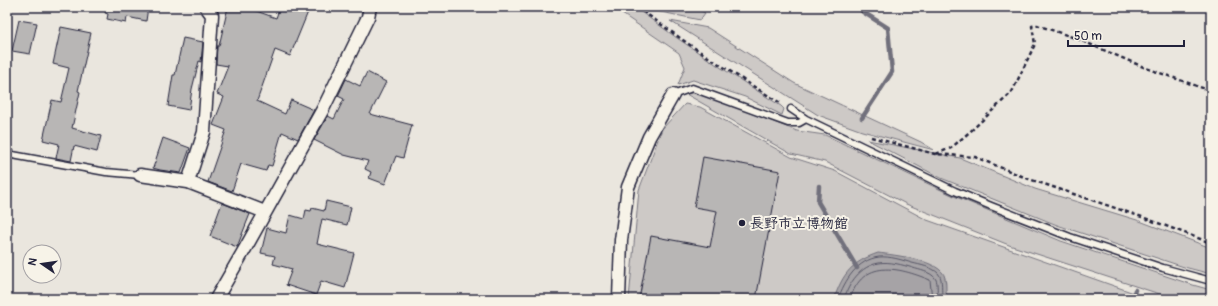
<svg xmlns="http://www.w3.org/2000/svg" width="1218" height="306" font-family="Pangolin,'Klee One',sans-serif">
<rect width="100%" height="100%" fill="#eae6de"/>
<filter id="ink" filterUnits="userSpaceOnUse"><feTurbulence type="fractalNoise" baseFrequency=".025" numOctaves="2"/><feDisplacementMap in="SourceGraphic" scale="8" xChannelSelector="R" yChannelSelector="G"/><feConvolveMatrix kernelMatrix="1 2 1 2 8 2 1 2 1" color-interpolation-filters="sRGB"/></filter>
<g filter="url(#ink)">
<path fill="#cdc9c6" stroke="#787680" d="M612,7H634L677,38L720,67L781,106L784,109L782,115L745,97L693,80L678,85L685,67L679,53Z
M651,7H694L705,13L700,20L656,11Z
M670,21L708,28L794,83L921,142L934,150L862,131L818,115Z
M696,92L797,131L825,135L954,196L1061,241L1193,285L1211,290V299H1175L1009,245L906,204L825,162L791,154L686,94Z
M685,104L700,107L791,157L835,171L927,220L1151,299H629L639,190L662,129Z
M868,140L960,158L1035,189L1137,220L1211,248V274L1184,267L1057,225L941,178Z"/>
<path fill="#a6a3a6" stroke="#716f7b" d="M878,253C894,255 942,260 945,278C947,285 945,292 947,299H834C843,273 852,262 878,253Z"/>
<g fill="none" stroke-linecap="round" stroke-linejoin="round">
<path stroke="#575666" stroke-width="1" d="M838,299C845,280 857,260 879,257C890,256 902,260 912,263C920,265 932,267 938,273C944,280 940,291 943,299
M844,299C849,283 860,266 879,263C889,261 903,265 913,268C919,270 931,272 935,278C939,283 936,293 938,299
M850,299C863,258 898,267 930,280L932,299"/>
<path stroke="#716f7b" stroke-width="4.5" d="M859,7L863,12L888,28L892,72L862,118
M819,186L818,202L857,268
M1132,299L1135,290"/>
</g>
<path fill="#b8b6b5" stroke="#22223b" d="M106,7H148L146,21L127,17L126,23L107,19L108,14L105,13Z
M228,7H245L276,18L280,7H310L290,56L275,50L257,101L285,114L291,100L314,110L298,139L282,132L272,166L268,165L266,171L241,164L232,191L208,182L226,130L213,125L224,97L217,94L228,66L216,64L217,46H219Z
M19,20L37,23L30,54L12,51Z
M61,27L91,33L78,91L80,92L72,128L101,136L97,152L74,146L71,161L56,158L59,144L43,140L52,100L61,102L69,68L53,64Z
M183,38L203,42L201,62L199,61L192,89L189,110L168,106L173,75H175Z
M367,72L386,82L370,114L412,125L403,158L396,156L385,184L369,178L371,172L365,169L368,161L344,155L314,140L328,116L334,119L344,99L338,96L346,79L360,86Z
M163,138L190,148L181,173L160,170L153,168Z
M703,157L780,171L756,299H639L651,236L710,247L717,211L694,207Z
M326,201L351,207L347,225L322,219L317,244L354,253L345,288L321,281L316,295L286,285L292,269L273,264L275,256L261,253L267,228L286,233L290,215L304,219L306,210L311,211L312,208L324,211Z
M222,203L250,214L237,247L210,236Z"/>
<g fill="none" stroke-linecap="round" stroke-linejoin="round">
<g stroke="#22223b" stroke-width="9">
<path id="service" d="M673,95L692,88L788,123H799L806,119
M791,109L806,119L955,191L991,206L1070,237L1163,268L1211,281
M7,154L106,172L140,175"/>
</g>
<g stroke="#22223b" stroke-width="15">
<path id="minor" d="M140,175L188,182L265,212
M188,182L204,132L212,15L206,7
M216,299L246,247L323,109L368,17L370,7
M619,299L621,240L628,187L649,137L673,95"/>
</g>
<path stroke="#22223b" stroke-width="2.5" stroke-dasharray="4 3" stroke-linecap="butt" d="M637,7L687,43L748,83L782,104
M871,137L935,154L975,157L1029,179L1142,217L1211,243
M936,154L951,148L973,129L1012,92L1035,44L1032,26L1037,25L1075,38L1146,68L1211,91"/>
<use href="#service" stroke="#f7f3e8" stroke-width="6"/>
<use href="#minor" stroke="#f7f3e8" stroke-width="12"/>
</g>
</g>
<circle fill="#22223b" stroke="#f7f3e8" stroke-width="1.5" cx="742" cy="223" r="4"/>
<g text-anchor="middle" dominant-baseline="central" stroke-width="4" stroke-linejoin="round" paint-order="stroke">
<g font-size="14" font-weight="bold" fill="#22223b" stroke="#f7f3e8" text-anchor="start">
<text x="750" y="223">長野市立博物館</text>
</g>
</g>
<rect width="1218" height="306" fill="none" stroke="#f7f3e8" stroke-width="24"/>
<rect x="12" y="12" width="1194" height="282" fill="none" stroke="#22223b" stroke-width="1.5" filter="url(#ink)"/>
<g transform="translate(42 264) rotate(283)"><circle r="19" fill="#f7f3e8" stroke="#a29fa3"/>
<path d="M0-3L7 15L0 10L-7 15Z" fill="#22223b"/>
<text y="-6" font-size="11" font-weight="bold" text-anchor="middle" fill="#22223b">N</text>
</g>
<path d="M1068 40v6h116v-6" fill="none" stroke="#22223b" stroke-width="2"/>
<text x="1074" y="40" font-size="12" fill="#22223b" stroke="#f7f3e8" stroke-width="3" paint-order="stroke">50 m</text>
</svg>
